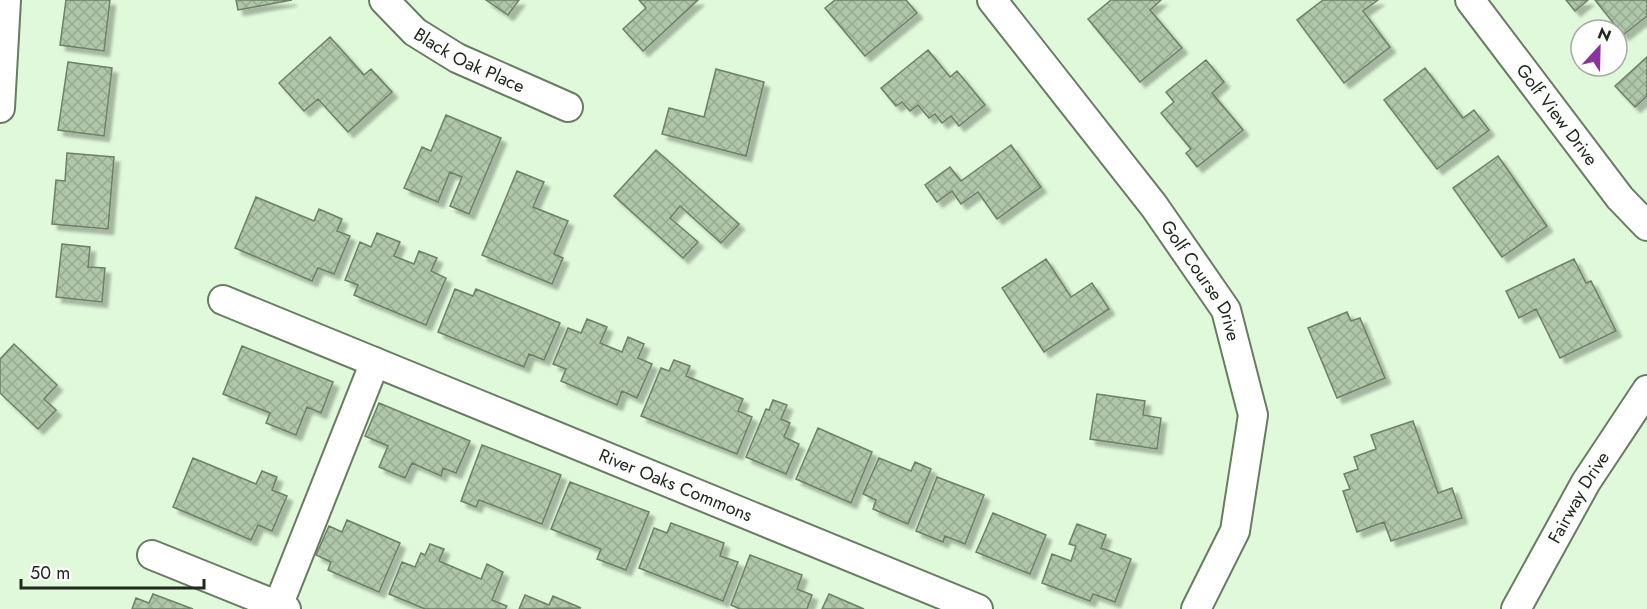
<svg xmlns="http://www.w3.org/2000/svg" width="1647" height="609" font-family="Jost,sans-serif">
<defs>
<pattern id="building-cross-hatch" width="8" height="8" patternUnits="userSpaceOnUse" patternTransform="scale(1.5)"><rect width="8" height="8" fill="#afc6a9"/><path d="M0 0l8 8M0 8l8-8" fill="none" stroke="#96aa91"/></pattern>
<filter id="shadow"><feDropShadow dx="5.5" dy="5.5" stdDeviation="1.5" flood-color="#0004"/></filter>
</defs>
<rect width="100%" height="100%" fill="#e1f9db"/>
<path fill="url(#building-cross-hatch)" stroke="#6c8166" stroke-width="1.5" filter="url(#shadow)" d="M66,0H110L104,51L60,45Z
M236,0H292L238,10Z
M486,0H519L508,15Z
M639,0H698L643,51L623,29L646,8Z
M835,0H906L917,13L865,56L825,8Z
M1111,0H1161L1150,10L1182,48L1140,82L1088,19Z
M1323,0H1378L1363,11L1390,47L1344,83L1297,20Z
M1566,0H1588L1575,11Z
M1595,0H1647V16L1623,35Z
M330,37L364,75L371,69L392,92L348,132L318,99L304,111L279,83Z
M928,50L950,77L957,71L985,105L959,126L951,116L942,123L935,114L929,118L918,105L910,111L902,102L896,106L881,88Z
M1647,57V96L1635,107L1615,86Z
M1206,60L1224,82L1212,93L1243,130L1197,167L1186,153L1191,149L1161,113L1174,102L1166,92Z
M68,62L112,68L104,136L58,130Z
M1425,68L1463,118L1474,110L1489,130L1437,169L1384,100Z
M716,69L764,82L746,156L662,134L669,108L704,117Z
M446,115L501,138L469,214L450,206L462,177L450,172L438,202L404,188L422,147L431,151Z
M1011,145L1041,187L997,219L978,192L961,204L952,191L937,202L925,185L950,167L961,181Z
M656,150L739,224L721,243L680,206L670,218L698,242L683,258L614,196Z
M67,153L114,157L108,229L52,224L56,180L65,181Z
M1498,156L1547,226L1502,257L1453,188Z
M517,171L544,182L533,207L568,221L554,254L563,258L552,284L482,255Z
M256,197L314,221L319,209L342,219L337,231L350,236L334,274L318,268L312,281L235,248Z
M377,233L400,242L394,256L414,264L419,251L437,258L431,271L446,278L426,325L354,295L358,285L345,280L360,242L371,247Z
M62,244L90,247L88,267L105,268L102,302L56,297Z
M1046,259L1071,297L1092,283L1109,309L1044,352L1002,288Z
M1574,259L1586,283L1591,281L1616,331L1560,358L1536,309L1519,318L1506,291Z
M455,289L473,296L476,289L560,323L544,360L529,354L524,367L438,332Z
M1347,312L1351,321L1360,318L1385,378L1337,398L1308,328Z
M587,319L607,327L600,343L622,352L628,337L644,344L638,358L652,364L637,398L622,391L617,405L561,381L566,369L553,364L568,328L581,333Z
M14,344L57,385L44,399L56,410L38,429L0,393V359Z
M242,346L333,382L321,413L307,407L296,435L266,423L270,413L223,394Z
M674,360L690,366L686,376L743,399L738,411L752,417L737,454L641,416L661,368L669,371Z
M1097,394L1145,401L1143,415L1161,418L1157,449L1090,439Z
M773,400L787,405L781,419L790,423L784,437L799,444L786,474L746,457L766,409L769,410Z
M379,403L470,441L456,473L443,468L441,476L412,463L405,478L379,467L388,446L365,436Z
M1413,421L1438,493L1452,488L1462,518L1391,541L1384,522L1357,532L1343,491L1350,489L1344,474L1358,469L1354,457L1376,449L1371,435Z
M818,428L872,452L851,503L796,479Z
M482,445L561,475L542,524L479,500L476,507L461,501Z
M193,458L256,484L262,471L277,477L272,490L287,496L272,531L258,525L251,540L173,507Z
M879,458L911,471L915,462L931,469L908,524L873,509L876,500L863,494Z
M937,477L984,495L965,544L945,536L943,542L916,531Z
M570,482L649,512L626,570L597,559L601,549L551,529Z
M993,513L1046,535L1030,574L976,552Z
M347,520L400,543L379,592L328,570L331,562L316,555L329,526L342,532Z
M671,523L724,543L720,556L738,562L723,601L639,568L654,528L667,533Z
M1077,524L1106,535L1101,548L1131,559L1115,602L1093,594L1090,601L1042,583L1052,554L1071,561L1076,546L1069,544Z
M430,544L444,549L439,561L481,579L487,564L503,572L492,600L507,606L505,609H425L389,594L402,562L415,567L421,553L425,555Z
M750,555L802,575L797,589L812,595L807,609H740L731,605Z
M153,594L193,609H132L136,598L149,603Z
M829,594L864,609H822Z
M525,595L549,605L553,596L581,608L519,609Z"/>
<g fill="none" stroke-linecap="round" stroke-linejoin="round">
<g stroke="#677c61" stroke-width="32">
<g id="street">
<path id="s1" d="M384,0L415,32L457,58L568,107"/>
<path id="s2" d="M992,0L1154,206L1226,310L1253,415L1235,531L1196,609"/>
<path id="s3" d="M1470,0L1620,198L1647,226"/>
<path d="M0,108L6,0"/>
<path id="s4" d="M223,300L978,609"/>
<path d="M152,555L286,609"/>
<path d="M278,606L375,362"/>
<path id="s5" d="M1516,609L1586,482L1647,390"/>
</g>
</g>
<use href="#street" stroke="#fff" stroke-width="28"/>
</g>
<g text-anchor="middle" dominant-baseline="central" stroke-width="4.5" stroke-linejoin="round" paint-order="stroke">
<g font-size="18" fill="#21291e" stroke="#fff">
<text stroke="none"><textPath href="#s1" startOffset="106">Black Oak Place</textPath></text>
<text stroke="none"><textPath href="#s3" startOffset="144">Golf View Drive</textPath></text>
<text stroke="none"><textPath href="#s2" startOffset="351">Golf Course Drive</textPath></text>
<text stroke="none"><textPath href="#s4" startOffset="489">River Oaks Commons</textPath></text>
<text stroke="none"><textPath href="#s5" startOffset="128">Fairway Drive</textPath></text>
</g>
</g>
<g transform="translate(1599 48) rotate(22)"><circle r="28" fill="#ffffff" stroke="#a6a9a5" stroke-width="1.5"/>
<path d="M0-4.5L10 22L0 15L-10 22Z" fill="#8a339f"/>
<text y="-9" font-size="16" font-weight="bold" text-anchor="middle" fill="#21291e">N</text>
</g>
<path d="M21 579v9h183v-9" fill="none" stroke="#21291e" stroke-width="3"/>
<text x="30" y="579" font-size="18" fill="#21291e" stroke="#ffffff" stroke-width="4.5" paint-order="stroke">50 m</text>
</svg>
